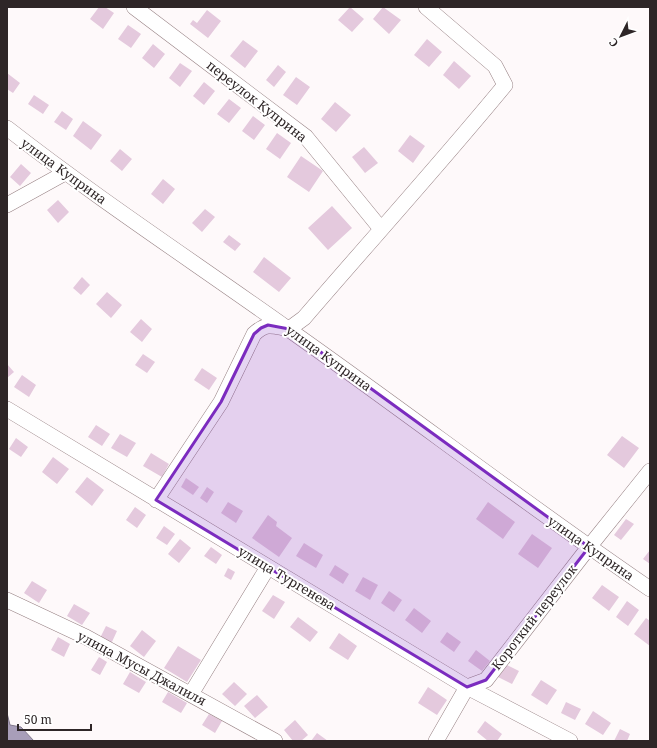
<svg xmlns="http://www.w3.org/2000/svg" width="657" height="748" font-family="'Noto Serif',serif">
<rect width="100%" height="100%" fill="#fef9fa"/>
<path fill="#a89eb9" stroke="#837a8d" d="M7,713L10,725L21,727L34,741H7Z"/>
<path fill="#e4c9dd" d="M99,7H105L114,13L103,29L90,19Z
M350,7L364,19L352,32L338,20Z
M383,7L401,20L389,34L373,19Z
M207,10L221,21L208,38L190,24L193,20L197,23Z
M128,25L141,34L131,48L118,39Z
M427,39L442,52L429,67L414,55Z
M243,40L258,51L245,68L230,56Z
M153,44L165,54L154,68L142,58Z
M454,61L471,76L459,89L443,75Z
M180,63L192,71L180,87L169,78Z
M278,65L286,72L274,87L266,80Z
M7,73L20,83L13,93L7,89Z
M296,77L310,87L297,105L283,95Z
M204,82L215,91L204,105L193,96Z
M34,95L49,105L43,114L28,104Z
M229,99L241,108L229,123L217,114Z
M335,102L351,115L336,132L321,119Z
M62,111L73,119L66,130L54,122Z
M253,116L265,125L254,140L242,131Z
M83,121L102,135L91,150L73,136Z
M277,133L291,143L280,159L266,149Z
M410,135L425,146L413,163L398,151Z
M364,147L378,163L365,173L352,157Z
M120,149L132,159L122,171L110,161Z
M301,156L323,171L309,192L287,177Z
M21,164L31,173L20,186L10,177Z
M163,179L175,189L163,204L151,194Z
M58,200L69,212L58,223L47,210Z
M332,206L352,228L328,250L308,228Z
M205,209L215,217L202,232L192,223Z
M229,235L241,244L235,251L223,242Z
M264,257L291,278L279,292L253,272Z
M82,277L90,285L81,295L73,288Z
M107,292L122,305L111,318L96,304Z
M141,319L152,329L142,342L130,332Z
M143,354L155,362L147,373L135,365Z
M7,364L14,372L7,378Z
M202,368L217,378L209,390L194,380Z
M22,375L36,385L29,397L14,387Z
M96,425L110,434L102,446L88,437Z
M120,434L136,443L127,457L111,448Z
M622,436L639,448L624,468L607,455Z
M16,438L28,447L21,457L9,449Z
M151,453L169,464L162,477L143,466Z
M53,457L69,469L57,484L42,472Z
M87,477L104,490L92,506L75,492Z
M186,478L199,487L193,495L181,487Z
M207,487L214,492L207,503L200,498Z
M228,502L243,511L236,523L221,513Z
M488,502L515,522L503,539L476,519Z
M135,507L146,515L137,528L126,520Z
M268,515L277,522L276,526L292,538L279,557L252,538Z
M626,519L634,524L621,540L614,535Z
M164,526L175,534L167,545L156,538Z
M532,534L552,548L538,568L518,554Z
M180,539L191,548L179,563L168,554Z
M304,543L323,555L316,568L296,556Z
M211,547L222,555L216,564L204,556Z
M650,550V564L643,559Z
M335,565L349,574L343,584L329,575Z
M228,568L235,572L231,580L224,576Z
M363,577L378,585L370,600L355,591Z
M32,581L47,590L39,603L24,593Z
M602,585L619,597L609,611L592,598Z
M389,591L402,600L394,612L381,603Z
M273,595L285,602L274,619L262,611Z
M627,601L639,610L628,626L616,617Z
M74,604L90,613L82,625L67,616Z
M414,608L431,621L422,633L405,620Z
M298,617L318,632L310,642L290,627Z
M646,618L650,621V646L634,634Z
M106,626L117,631L111,644L100,638Z
M142,630L156,641L144,657L130,646Z
M447,632L461,642L454,652L440,642Z
M339,633L357,646L348,660L329,648Z
M58,637L70,644L64,657L51,650Z
M178,646L201,660L187,682L164,668Z
M476,650L490,661L482,671L468,661Z
M99,657L107,662L100,675L91,670Z
M505,664L519,671L512,684L498,677Z
M130,672L146,682L139,693L123,684Z
M541,680L557,690L547,705L531,695Z
M234,682L247,694L235,706L222,694Z
M428,687L447,700L437,715L418,703Z
M168,692L187,703L181,713L162,702Z
M257,695L268,707L255,718L244,706Z
M566,702L581,709L575,720L561,713Z
M593,711L611,723L603,735L585,724Z
M209,714L222,721L215,733L202,725Z
M295,720L308,735L301,741H293L284,730Z
M485,721L502,734L497,741H488L477,732Z
M620,729L630,734L627,741H614Z
M317,733L328,741H311Z"/>
<g fill="none" stroke-linecap="round" stroke-linejoin="round">
<g stroke="#968083" stroke-width="16">
<path id="minor" d="M134,7L306,137L381,229
M7,128C98,199 194,262 288,329C410,415 527,505 650,589
M7,205L65,173
M7,409L467,687L570,741
M156,500L221,402L254,334C267,322 272,326 289,329L304,318C371,240 440,164 505,85L495,66L426,7
M7,600L86,637L275,741
M191,694L268,567
M436,741L467,687L486,680L589,547L650,471"/>
</g>
<use href="#minor" stroke="#fff" stroke-width="15"/>
</g>
<path fill="#7b2cbf" fill-opacity="0.2" stroke="#7b2cbf" stroke-width="3" stroke-linejoin="round" d="M268,325L289,329L589,547L486,680L467,687L156,500L221,402L254,334L261,328Z"/>
<g text-anchor="middle" dominant-baseline="central" stroke-width="4" stroke-linejoin="round" paint-order="stroke">
<g font-size="13" fill="#2e2627" stroke="#fff">
<text transform="translate(257 101) rotate(38)">переулок Куприна</text>
<text transform="translate(64 171) rotate(36)">улица Куприна</text>
<text transform="translate(329 358) rotate(36)">улица Куприна</text>
<text transform="translate(591 548) rotate(35)">улица Куприна</text>
<text transform="translate(287 578) rotate(31)">улица Тургенева</text>
<text transform="translate(534 617) rotate(-52)">Короткий переулок</text>
<text transform="translate(142 668) rotate(28)">улица Мусы Джалиля</text>
</g>
</g>
<rect width="657" height="748" fill="none" stroke="#2e2627" stroke-width="16"/>
<g transform="translate(621 36) rotate(228)" stroke="#ffffff" stroke-width="3" paint-order="stroke">
<path d="M0-3L7 15L0 10L-7 15Z" fill="#2e2627"/>
<text y="-6" font-size="11" font-weight="bold" text-anchor="middle" fill="#2e2627">С</text>
</g>
<path d="M18 724v6h73v-6" fill="none" stroke="#2e2627" stroke-width="2"/>
<text x="24" y="724" font-size="12" fill="#2e2627" stroke="#ffffff" stroke-width="3" paint-order="stroke">50 m</text>
</svg>
